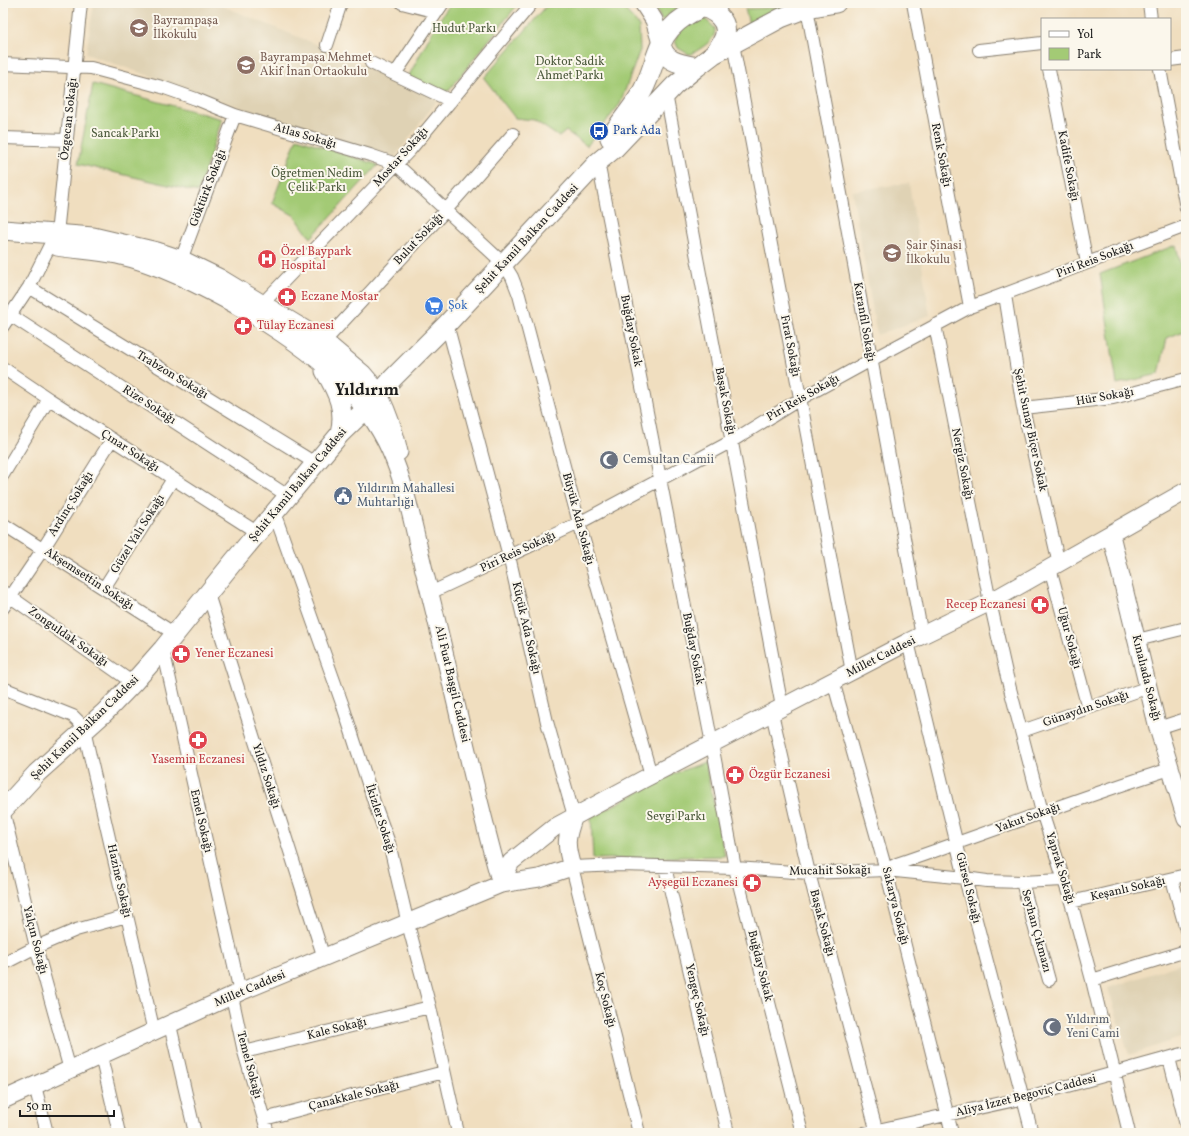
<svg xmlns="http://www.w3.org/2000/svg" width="1189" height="1136" font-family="Vollkorn,serif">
<rect width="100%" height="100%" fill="#fbf7ec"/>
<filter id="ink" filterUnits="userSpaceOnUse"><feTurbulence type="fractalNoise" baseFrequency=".025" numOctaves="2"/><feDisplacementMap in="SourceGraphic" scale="8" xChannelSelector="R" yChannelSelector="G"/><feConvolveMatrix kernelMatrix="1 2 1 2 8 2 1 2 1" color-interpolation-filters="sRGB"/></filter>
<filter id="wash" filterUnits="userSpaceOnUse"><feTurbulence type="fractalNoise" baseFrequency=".012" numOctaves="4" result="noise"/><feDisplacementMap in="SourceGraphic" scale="16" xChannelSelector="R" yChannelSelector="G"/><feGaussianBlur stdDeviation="0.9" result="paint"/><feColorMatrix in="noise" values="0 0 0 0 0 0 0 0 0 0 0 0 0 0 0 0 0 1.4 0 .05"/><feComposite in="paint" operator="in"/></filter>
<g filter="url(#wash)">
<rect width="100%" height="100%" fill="#f0debf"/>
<path fill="#dfd2b4" d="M94,3H215L323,47L438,99L395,157L295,126L86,54Z
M909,183L930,316L877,335L852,191Z
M1186,962V1036L1129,1055L1108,988Z"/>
<path fill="#a3ca75" stroke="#607348" d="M451,3H519L448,91L442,93L407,79L437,23Z
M549,3H617L623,7L639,26L640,50L620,104L587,146L566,131L559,137L534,120L515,118L484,78Z
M658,3H671L680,7L673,11L662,21L655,7Z
M793,4L750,27L745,9L770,8Z
M704,18L715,28C716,41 702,47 692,54H688L678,48L675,41L677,35L690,21Z
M93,84L222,119L198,192L78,164Z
M297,138L378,165L311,238L306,232L295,216L272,203Z
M1176,245L1186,287V330L1167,338L1159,374L1117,384L1100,274Z
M705,762L725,856L593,859L591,817L678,772Z"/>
</g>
<g filter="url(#ink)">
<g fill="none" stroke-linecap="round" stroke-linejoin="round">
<g stroke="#867d6e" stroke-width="14">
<path id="street" d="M402,3L437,12
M913,3L970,307
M1149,3L1151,19
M807,8L922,636
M733,44L852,672
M327,45L341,3
M979,50L1042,43
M1170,60L1186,58
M371,63L451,101
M3,64L91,68L162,87L196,99L235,115L370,155L396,164L504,264L512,277L519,295L579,523L651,775
M1049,69L1087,263
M1160,69L1186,208
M395,74L443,3
M666,94L782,707
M3,138L67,140
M598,162L712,744L735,868L802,1133
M57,234L81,3
M181,260L235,115
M29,287L315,463
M1005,295L1023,408L1059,564
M262,304L410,150L532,3
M10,315L288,496
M447,324L509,556L547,722L574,816
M935,325L990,602L1006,673L1042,812L1071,902L1092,980L1129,1133
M3,326L29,287L50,245
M324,342L446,210L513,134
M3,368L49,399L258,533
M1023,408L1113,398L1186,379
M3,475L49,399
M274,512L343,706L375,805L389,843L408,924L430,1007L458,1133
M3,524L175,634
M1050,568L1088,708
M104,588L173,479
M5,593L133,683
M430,593L579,523L732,441L800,399L871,360L970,307L1186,226
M208,594L324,958
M3,608L43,549L112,439
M1137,640L1186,628
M908,642L965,878L1032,1133
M163,649L240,992
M833,681L886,870L952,1133
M3,688L73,716L81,724L84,730L154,1032
M772,713L809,873L877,1133
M1158,728L1186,719
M1022,731L1149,687
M3,810L36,947L70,1070
M665,867L728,1133
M889,868L897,864C988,833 1078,798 1170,769
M1172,879L1186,930
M1022,882L1049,980
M1071,902L1186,875
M3,964L36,947L76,930L127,916
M1092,980L1186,951
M232,996L244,1052L268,1133
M170,1025L195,1133
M244,1052L430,1007
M101,1056L119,1133
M1169,1058L1186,1125
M35,1086L47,1133
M264,1119L444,1072
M639,1133L572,867L621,865L735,868L809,873L886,870L965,878L987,881L1022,882L1063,880
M864,1133L1024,1098L1186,1053"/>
</g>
<g stroke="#867d6e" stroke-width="19">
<path id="secondary" d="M643,3L654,20L661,43
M379,394C388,413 395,432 399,452
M366,409C375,422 384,436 390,450C407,488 414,530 424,570C451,674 471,780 501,884
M1111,535L1158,728L1186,819
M501,884L511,862L555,827L642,780L908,642L990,602L1186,491
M3,1100L240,992L501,884L539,878L572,867C565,844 566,838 574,816"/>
</g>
<g stroke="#867d6e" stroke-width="21">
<path id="primary" d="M703,7C714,11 728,20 725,34C724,41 718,48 714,54
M661,43C663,62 681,64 697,67
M610,138C620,121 634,107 643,90C651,75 654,59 661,44C671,20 696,8 719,3
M3,230L93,237L157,252L181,260L218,278L324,342L362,374L379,394
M57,246C76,249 97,250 117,254C158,263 197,283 234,303C275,326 316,353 349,387C355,394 360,402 366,409
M325,371C338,393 346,409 340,434
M3,810L37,773L105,712L133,683L163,649L234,561L340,434L366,409L393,378L447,324L598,162L615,148L675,85L697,67L714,54L781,18L807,8L836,3"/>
</g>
<use href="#street" stroke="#fff" stroke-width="12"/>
<use href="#secondary" stroke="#fff" stroke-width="17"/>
<use href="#primary" stroke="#fff" stroke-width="19"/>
</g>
</g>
<defs>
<g id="school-disc" transform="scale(1)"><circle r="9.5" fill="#8d6e63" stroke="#fbf7ec"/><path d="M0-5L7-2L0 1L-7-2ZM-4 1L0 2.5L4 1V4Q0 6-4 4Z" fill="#fff"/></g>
<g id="bus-disc" transform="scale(1)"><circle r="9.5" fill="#1a4fb4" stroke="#fbf7ec"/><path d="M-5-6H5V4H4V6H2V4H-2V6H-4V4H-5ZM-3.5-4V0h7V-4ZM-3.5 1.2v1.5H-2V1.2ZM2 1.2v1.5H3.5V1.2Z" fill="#fff"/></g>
<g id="hospital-disc" transform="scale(1)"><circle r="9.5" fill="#e0444e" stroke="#fbf7ec"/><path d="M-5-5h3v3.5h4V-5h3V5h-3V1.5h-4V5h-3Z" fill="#fff"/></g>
<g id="pharmacy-disc" transform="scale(1)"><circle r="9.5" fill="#e0444e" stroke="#fbf7ec"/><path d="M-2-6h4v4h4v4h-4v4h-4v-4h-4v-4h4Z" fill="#fff"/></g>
<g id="supermarket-disc" transform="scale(1)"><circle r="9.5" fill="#3f7fe0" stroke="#fbf7ec"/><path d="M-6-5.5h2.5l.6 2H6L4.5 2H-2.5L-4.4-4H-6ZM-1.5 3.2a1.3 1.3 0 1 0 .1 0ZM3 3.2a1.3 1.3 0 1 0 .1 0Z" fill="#fff"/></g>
<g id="mosque-disc" transform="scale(1)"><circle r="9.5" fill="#6b7280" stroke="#fbf7ec"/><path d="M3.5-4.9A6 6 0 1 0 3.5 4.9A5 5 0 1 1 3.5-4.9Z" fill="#fff"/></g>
<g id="civic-disc" transform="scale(1)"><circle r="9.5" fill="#5c6f8a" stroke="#fbf7ec"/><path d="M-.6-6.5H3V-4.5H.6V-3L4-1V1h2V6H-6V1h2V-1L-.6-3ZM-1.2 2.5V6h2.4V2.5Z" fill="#fff"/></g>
</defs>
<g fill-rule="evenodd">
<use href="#school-disc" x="139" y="28"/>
<use href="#school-disc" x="246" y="65"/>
<use href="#bus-disc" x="599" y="131"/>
<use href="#school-disc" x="892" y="253"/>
<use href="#hospital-disc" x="267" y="259"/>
<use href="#pharmacy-disc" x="287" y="297"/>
<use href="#supermarket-disc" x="434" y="306"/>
<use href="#pharmacy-disc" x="243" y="326"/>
<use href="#mosque-disc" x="609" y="460"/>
<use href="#civic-disc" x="343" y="496"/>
<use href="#pharmacy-disc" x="1040" y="605"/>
<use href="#pharmacy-disc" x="181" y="654"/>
<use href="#pharmacy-disc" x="198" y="740"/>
<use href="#pharmacy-disc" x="735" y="775"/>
<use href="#pharmacy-disc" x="752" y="883"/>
<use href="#mosque-disc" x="1052" y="1027"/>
</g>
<g text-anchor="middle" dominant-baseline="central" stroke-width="4" stroke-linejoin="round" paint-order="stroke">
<g font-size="12" fill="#785e54" stroke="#fbf7ec" text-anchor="start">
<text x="153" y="21">Bayrampaşa<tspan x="153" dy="14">İlkokulu</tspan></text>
<text x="260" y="58">Bayrampaşa Mehmet<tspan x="260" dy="14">Akif İnan Ortaokulu</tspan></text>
<text x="906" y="246">Şair Şinasi<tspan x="906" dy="14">İlkokulu</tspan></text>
</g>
<g font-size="12" fill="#4b593b" stroke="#fbf7ec">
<text x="464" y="29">Hudut Parkı</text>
<text x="570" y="62">Doktor Sadık<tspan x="570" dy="14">Ahmet Parkı</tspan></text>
<text x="125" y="134">Sancak Parkı</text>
<text x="317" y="174">Öğretmen Nedim<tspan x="317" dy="14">Çelik Parkı</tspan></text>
<text x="676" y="817">Sevgi Parkı</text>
</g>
<g font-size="12" fill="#1c1c1c" stroke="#fbf7ec">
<text transform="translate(69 119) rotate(-84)">Özgecan Sokağı</text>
<text transform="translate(305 136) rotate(16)">Atlas Sokağı</text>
<text transform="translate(941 155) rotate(79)">Renk Sokağı</text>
<text transform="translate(401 157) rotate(-48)">Mostar Sokağı</text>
<text transform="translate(1068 166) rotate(79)">Kadife Sokağı</text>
<text transform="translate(208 188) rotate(-69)">Göktürk Sokağı</text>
<text transform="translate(419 239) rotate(-47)">Bulut Sokağı</text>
<text transform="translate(527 239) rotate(-47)">Şehit Kamil Balkan Caddesi</text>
<text transform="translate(1095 260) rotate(-21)">Piri Reis Sokağı</text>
<text transform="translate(864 322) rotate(80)">Karanfil Sokağı</text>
<text transform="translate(631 331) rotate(79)">Buğday Sokak</text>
<text transform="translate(790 346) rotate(79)">Fırat Sokağı</text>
<text transform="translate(172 375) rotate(31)">Trabzon Sokağı</text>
<text transform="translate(1105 397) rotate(-10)">Hür Sokağı</text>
<text transform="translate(803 398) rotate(-30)">Piri Reis Sokağı</text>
<text transform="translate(725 401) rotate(79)">Başak Sokağı</text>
<text transform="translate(149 405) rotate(33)">Rize Sokağı</text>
<text transform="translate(1030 430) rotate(78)">Şehit Sunay Biçer Sokak</text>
<text transform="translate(130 451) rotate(33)">Çınar Sokağı</text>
<text transform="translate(962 464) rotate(79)">Nergiz Sokağı</text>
<text transform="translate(298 485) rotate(-50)">Şehit Kamil Balkan Caddesi</text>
<text transform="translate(71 504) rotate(-58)">Ardınç Sokağı</text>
<text transform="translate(578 519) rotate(75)">Büyük Ada Sokağı</text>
<text transform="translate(138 534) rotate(-58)">Güzel Yalı Sokağı</text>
<text transform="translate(518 552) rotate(-25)">Piri Reis Sokağı</text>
<text transform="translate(89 579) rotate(33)">Akşemsettin Sokağı</text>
<text transform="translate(526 628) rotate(77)">Küçük Ada Sokağı</text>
<text transform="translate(68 637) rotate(35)">Zonguldak Sokağı</text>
<text transform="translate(1069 638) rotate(75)">Uğur Sokağı</text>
<text transform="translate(693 649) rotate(79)">Buğday Sokak</text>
<text transform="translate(881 657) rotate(-27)">Millet Caddesi</text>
<text transform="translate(1146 678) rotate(76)">Kınalıada Sokağı</text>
<text transform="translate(452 684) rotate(77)">Ali Fuat Başgil Caddesi</text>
<text transform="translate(1086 709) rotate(-19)">Günaydın Sokağı</text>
<text transform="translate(85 728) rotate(-44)">Şehit Kamil Balkan Caddesi</text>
<text transform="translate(266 776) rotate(72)">Yıldız Sokağı</text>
<text transform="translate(1028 818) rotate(-20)">Yakut Sokağı</text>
<text transform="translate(380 819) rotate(72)">İkizler Sokağı</text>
<text transform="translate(201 821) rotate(77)">Emel Sokağı</text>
<text transform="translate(1060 868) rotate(73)">Yaprak Sokağı</text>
<text transform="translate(830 871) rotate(-1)">Mucahit Sokağı</text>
<text transform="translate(119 881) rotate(77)">Hazine Sokağı</text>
<text transform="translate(968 888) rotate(76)">Gürsel Sokağı</text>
<text transform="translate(1128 889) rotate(-13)">Keşanlı Sokağı</text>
<text transform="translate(895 906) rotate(76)">Sakarya Sokağı</text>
<text transform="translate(822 923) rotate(75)">Başak Sokağı</text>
<text transform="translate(1036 931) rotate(75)">Seyhan Çıkmazı</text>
<text transform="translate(35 940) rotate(76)">Yalçın Sokağı</text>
<text transform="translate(760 966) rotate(76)">Buğday Sokak</text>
<text transform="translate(250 989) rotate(-23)">Millet Caddesi</text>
<text transform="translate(605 1000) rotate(76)">Koç Sokağı</text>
<text transform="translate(697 1000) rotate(77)">Yengeç Sokağı</text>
<text transform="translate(337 1029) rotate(-14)">Kale Sokağı</text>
<text transform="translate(249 1065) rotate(75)">Temel Sokağı</text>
<text transform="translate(354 1096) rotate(-14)">Çanakkale Sokağı</text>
<text transform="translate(1026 1096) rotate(-14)">Aliya İzzet Begoviç Caddesi</text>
</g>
<g font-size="12" fill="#164399" stroke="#fbf7ec" text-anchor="start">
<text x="613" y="131">Park Ada</text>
</g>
<g font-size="12" fill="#be3a42" stroke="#fbf7ec" text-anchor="start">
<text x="281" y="252">Özel Baypark<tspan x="281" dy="14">Hospital</tspan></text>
<text x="301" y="297">Eczane Mostar</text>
<text x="257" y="326">Tülay Eczanesi</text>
<text x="1026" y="605" text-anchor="end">Recep Eczanesi</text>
<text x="195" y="654">Yener Eczanesi</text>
<text x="198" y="760" text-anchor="middle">Yasemin Eczanesi</text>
<text x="749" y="775">Özgür Eczanesi</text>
<text x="738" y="883" text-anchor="end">Ayşegül Eczanesi</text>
</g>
<g font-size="12" fill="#366cbe" stroke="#fbf7ec" text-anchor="start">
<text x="448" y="306">Şok</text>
</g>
<g font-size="12" fill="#5b616d" stroke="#fbf7ec" text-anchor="start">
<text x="623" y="460">Cemsultan Camii</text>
<text x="1066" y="1020">Yıldırım<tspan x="1066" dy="14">Yeni Cami</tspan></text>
</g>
<g font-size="12" fill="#4e5e75" stroke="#fbf7ec" text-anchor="start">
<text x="357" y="489">Yıldırım Mahallesi<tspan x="357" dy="14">Muhtarlığı</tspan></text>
</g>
<g font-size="16" font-weight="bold" fill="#1c1c1c" stroke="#fbf7ec">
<text x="367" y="391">Yıldırım</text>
</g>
</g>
<rect width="1189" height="1136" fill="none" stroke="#fbf7ec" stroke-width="16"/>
<rect x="1041" y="18" width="130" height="52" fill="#fbf7ec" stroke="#a29f99"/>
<rect x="1049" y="31" width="20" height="6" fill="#ffffff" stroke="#a29f99"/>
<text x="1077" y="38" font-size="12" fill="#1c1c1c">Yol</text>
<rect x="1049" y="48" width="20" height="12" fill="#a3ca75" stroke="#a29f99"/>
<text x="1077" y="58" font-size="12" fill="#1c1c1c">Park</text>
<path d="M20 1110v6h94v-6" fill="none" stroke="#1c1c1c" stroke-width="2"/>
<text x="26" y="1110" font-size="12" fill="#1c1c1c" stroke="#fbf7ec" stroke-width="3" paint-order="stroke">50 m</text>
</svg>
